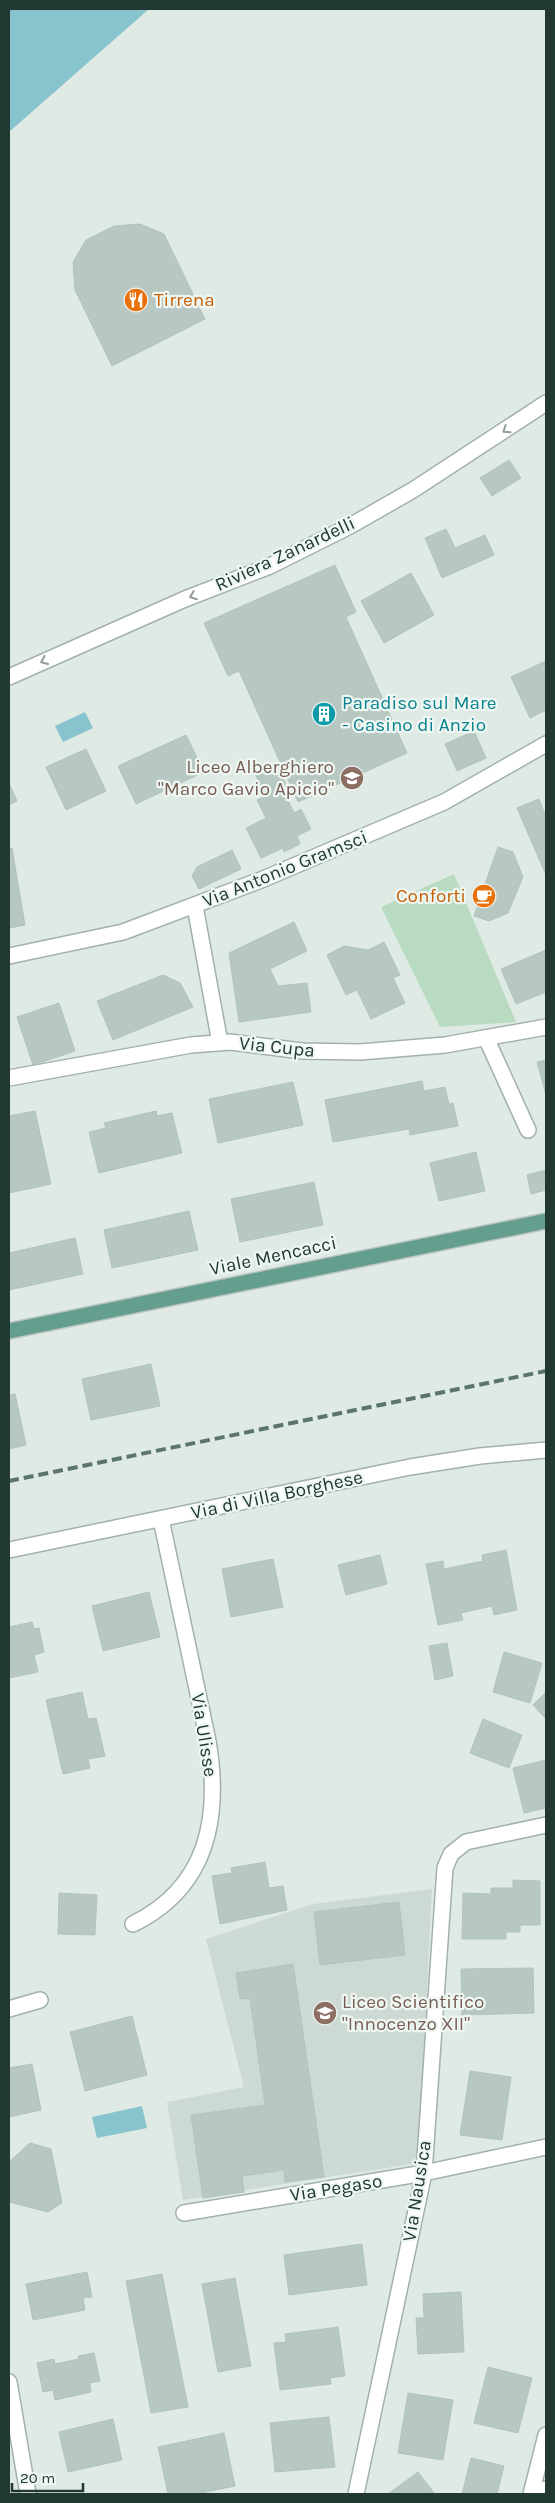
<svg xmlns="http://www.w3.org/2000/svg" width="555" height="2503" font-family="Karla,sans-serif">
<rect width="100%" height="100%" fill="#dfeae5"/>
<path fill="#cddad4" d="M432,1889L418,2163L183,2200L167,2102L244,2087L206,1939L313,1904Z"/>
<path fill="#b8dbc1" d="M454,874L516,1022L440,1027L381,907Z"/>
<path fill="#88c4ce" d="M9,9H149L9,132Z
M85,712L93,728L63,742L55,726Z
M142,2106L147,2128L97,2138L92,2117Z"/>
<path fill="#b7c7c1" stroke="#b2c3bc" d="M140,224L164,234L205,319L112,366L75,290L73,262L86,240L114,226Z
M509,460L521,478L492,496L480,478Z
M446,529L455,548L485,535L494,555L442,578L425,538Z
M335,565L356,612L346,617L407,753L298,802L239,671L228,676L204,623Z
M411,573L434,615L384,643L361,601Z
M546,661V710L530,718L511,677Z
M474,731L486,758L457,771L445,744Z
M186,735L204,772L136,804L118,766Z
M86,749L106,791L66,810L46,767Z
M275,762L289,790L284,792L294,813L301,809L311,829L297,836L300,844L284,852L283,848L261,858L246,828L266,818L257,800L266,796L254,772Z
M9,783L17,801L9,805Z
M539,799L544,812L546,811V875L517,808Z
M498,847L513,852L523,877L508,913L489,921L474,916Z
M12,848L25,925L9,928V849Z
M232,850L241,869L199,889L192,876L197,867Z
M294,922L307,951L270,969L278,986L307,983L311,1012L239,1022L229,953Z
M384,942L400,975L393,978L405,1003L371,1019L357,990L346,995L327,955L344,946L368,950Z
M546,950V992L516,1004L501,969Z
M163,975L180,983L193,1007L113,1040L97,1001Z
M59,1003L75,1051L33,1065L17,1017Z
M546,1060V1095L537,1062Z
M422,1081L424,1091L445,1087L449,1104L453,1103L458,1126L410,1135L409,1129L333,1142L325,1100Z
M293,1082L303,1125L218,1143L209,1099Z
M35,1111L51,1184L9,1193V1116Z
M156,1111L157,1116L172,1113L182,1153L99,1173L89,1132L106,1128L104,1123Z
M476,1152L485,1191L439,1201L430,1163Z
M546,1170V1190L531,1194L527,1175Z
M314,1182L323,1225L240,1242L231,1199Z
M189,1211L198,1250L112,1268L104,1230Z
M75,1238L83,1274L9,1290V1253Z
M151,1364L160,1406L91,1420L82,1379Z
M15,1394L26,1445L9,1449V1395Z
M506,1550L517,1610L494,1615L492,1606L461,1613L463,1620L438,1625L426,1564L443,1561L444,1569L483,1561L482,1555Z
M380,1555L387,1584L346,1595L338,1565Z
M273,1559L283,1607L231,1617L222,1569Z
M149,1592L160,1637L103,1651L92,1606Z
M32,1622L34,1629L39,1628L44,1652L34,1655L38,1672L9,1678V1627Z
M447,1643L453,1676L435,1680L429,1646Z
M504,1652L542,1663L530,1703L493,1692Z
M82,1692L88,1719L96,1718L105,1756L88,1759L90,1768L63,1774L46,1700Z
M546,1692V1719L533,1705Z
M483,1719L522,1735L509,1768L470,1753Z
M546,1760V1808L524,1813L513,1768Z
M265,1862L269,1888L283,1886L287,1910L220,1924L212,1876L232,1873L231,1868Z
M513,1880L540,1881V1925H520V1932H506V1939H462L463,1893L491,1894V1888H513Z
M59,1893L97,1895L95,1935L58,1934Z
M399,1902L405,1955L320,1965L314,1912Z
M293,1964L324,2177L285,2182L284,2170L242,2176L244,2192L203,2198L191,2115L265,2105L250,1998L240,1999L236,1973Z
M533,1968L534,2013L462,2015L461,1969Z
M132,2016L147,2075L85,2091L70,2032Z
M32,2064L41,2110L9,2117V2068Z
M470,2071L511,2077L502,2140L460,2135Z
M30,2143L51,2149L62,2203L48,2212L9,2202V2162Z
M362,2244L367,2285L289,2295L284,2255Z
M87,2272L92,2297L83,2298L85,2310L33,2320L26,2284Z
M162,2274L188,2407L151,2413L126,2281Z
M235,2278L251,2366L218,2372L202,2284Z
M461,2292L464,2352L418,2354L416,2318H424L423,2294Z
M338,2327L345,2376L330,2378L331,2384L280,2390L274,2343L286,2342L285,2334Z
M94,2353L100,2381L90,2383L91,2392L55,2400L53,2390L43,2392L37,2363L54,2359L55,2364L79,2359L78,2356Z
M488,2367L532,2378L518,2433L474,2423Z
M408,2393L453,2400L443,2460L398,2453Z
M329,2417L335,2467L275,2472L270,2423Z
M113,2419L122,2460L68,2472L59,2432Z
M224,2433L235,2486L196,2494H168L158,2447Z
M471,2458L504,2466L497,2494H462Z
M418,2472L435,2494H388Z"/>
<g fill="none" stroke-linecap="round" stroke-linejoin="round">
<g stroke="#a2b1ac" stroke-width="18">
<path id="minor" d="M9,677L185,599L270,566L350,526L413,490L546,403
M195,906L220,1043
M9,956L123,932L261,880L444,802L546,744
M487,1040L528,1130
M9,1078L191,1045L230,1042L302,1051L360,1052L445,1045L546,1027
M9,1550L410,1467L480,1456L546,1450
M133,1924C208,1887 221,1818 208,1741L161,1519
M9,2009L40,2000
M184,2213L424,2173L546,2147
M9,2382L28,2494
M356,2494L424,2173L445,1868L451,1854L466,1842L546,1825
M531,2494L546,2435
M536,2494L546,2489"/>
</g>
<g stroke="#bcc4c2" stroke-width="18">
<path id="major" d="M9,1331L546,1221"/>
</g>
<use href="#minor" stroke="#fff" stroke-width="15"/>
<use href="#major" stroke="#649e8f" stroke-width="15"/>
<path stroke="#5b756e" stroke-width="4" stroke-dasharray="10 5" stroke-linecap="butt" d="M9,1481L546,1371"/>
</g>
<defs><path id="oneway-chevron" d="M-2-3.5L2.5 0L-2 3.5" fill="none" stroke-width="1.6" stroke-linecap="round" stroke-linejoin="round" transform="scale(1.25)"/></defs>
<g stroke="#909c98">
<use href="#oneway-chevron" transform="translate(506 430) rotate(146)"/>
<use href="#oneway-chevron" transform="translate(193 596) rotate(159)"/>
<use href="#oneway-chevron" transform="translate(44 661) rotate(156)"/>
</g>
<defs>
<g id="restaurant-disc" transform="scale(1.25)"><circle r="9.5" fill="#e8710a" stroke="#eff7f3"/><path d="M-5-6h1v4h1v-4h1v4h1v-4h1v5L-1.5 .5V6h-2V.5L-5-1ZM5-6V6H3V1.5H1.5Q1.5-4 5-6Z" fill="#fff"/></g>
<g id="building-disc" transform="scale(1.25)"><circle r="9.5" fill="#0f9aa8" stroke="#eff7f3"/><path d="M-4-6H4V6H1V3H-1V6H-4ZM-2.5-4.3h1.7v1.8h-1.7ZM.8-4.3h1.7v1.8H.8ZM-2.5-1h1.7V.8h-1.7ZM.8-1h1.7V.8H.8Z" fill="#fff"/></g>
<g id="school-disc" transform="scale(1.25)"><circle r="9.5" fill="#8d6e63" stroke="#eff7f3"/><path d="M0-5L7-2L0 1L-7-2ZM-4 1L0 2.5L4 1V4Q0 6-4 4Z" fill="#fff"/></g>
<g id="cafe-disc" transform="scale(1.25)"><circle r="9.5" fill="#e8710a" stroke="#eff7f3"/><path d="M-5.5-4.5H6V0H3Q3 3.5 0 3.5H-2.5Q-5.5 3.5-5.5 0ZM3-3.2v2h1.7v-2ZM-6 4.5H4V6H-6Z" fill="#fff"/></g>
</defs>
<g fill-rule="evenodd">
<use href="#restaurant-disc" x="136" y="300"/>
<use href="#building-disc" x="324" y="714"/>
<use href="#school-disc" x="352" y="778"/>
<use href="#cafe-disc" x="484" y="896"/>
<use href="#school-disc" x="325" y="2013"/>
</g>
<g text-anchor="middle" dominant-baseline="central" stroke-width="4.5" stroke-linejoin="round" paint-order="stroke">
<g font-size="19" fill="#c56008" stroke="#eff7f3" text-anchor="start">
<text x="154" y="300">Tirrena</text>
<text x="466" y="896" text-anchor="end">Conforti</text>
</g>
<g font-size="19" fill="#213932" stroke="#eff7f3">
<text transform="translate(285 554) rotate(-25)">Riviera Zanardelli</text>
<text transform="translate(285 869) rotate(-22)">Via Antonio Gramsci</text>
<text transform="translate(277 1047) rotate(6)">Via Cupa</text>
<text transform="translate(273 1256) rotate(-12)">Viale Mencacci</text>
<text transform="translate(277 1495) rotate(-12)">Via di Villa Borghese</text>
<text transform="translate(204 1735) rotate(81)">Via Ulisse</text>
<text transform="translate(336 2188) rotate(-9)">Via Pegaso</text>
<text transform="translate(417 2191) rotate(-81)">Via Nausica</text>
</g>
<g font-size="19" fill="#0d838f" stroke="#eff7f3" text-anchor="start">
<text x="342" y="703">Paradiso sul Mare<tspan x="342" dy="22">- Casino di Anzio</tspan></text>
</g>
<g font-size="19" fill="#785e54" stroke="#eff7f3" text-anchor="end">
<text x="334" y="767">Liceo Alberghiero<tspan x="334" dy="22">"Marco Gavio Apicio"</tspan></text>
<text x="342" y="2002" text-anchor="start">Liceo Scientifico<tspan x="342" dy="22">"Innocenzo XII"</tspan></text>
</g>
</g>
<rect width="555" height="2503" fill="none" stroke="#213932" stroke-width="20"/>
<path d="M12 2483v8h71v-8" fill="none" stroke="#213932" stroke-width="2.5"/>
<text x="20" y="2483" font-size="15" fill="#213932" stroke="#eff7f3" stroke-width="4" paint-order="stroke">20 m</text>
</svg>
